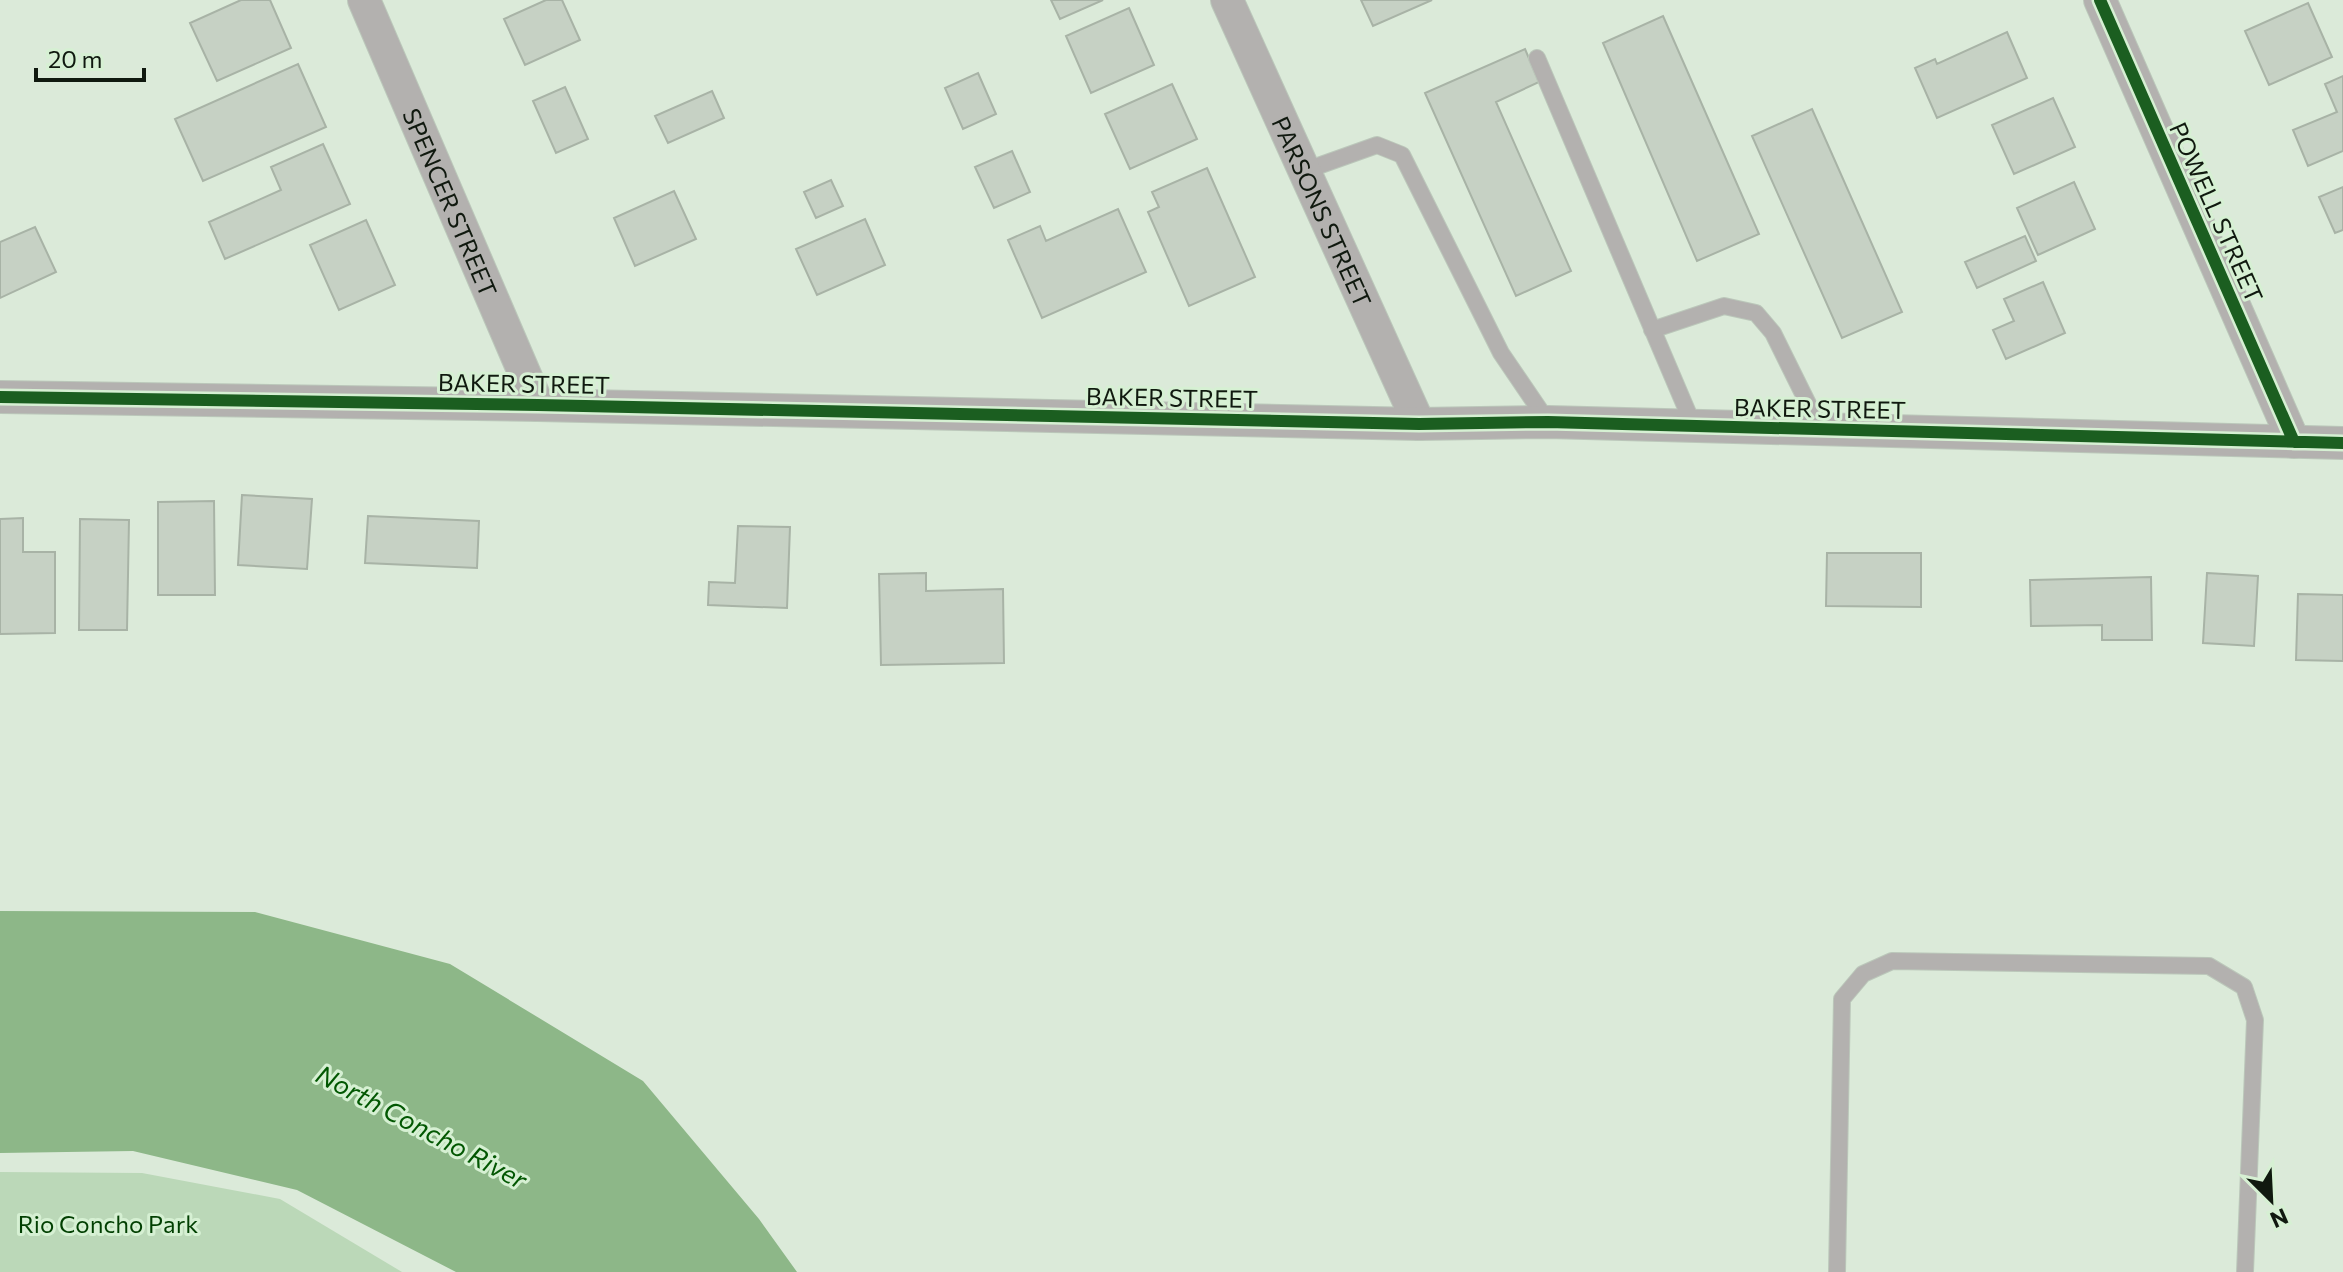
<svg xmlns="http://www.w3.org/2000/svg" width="2343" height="1272" font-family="Commissioner,sans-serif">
<rect width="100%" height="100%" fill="#dbead9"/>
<path fill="#bbd8b8" d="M0,1172L142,1173L280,1199L402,1272H0Z"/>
<path fill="#8db788" d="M0,911L255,912L450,964L643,1081L759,1219L797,1272H456L297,1190L133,1151L0,1153Z"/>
<path fill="#c6d1c4" stroke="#a8b3a6" stroke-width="2" d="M241,0H270L291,48L217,81L190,23Z
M546,0H562L580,40L525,65L504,19Z
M1051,0H1103L1060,19Z
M1361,0H1432L1373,26Z
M2308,3L2332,57L2269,85L2245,31Z
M1129,8L1154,65L1091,93L1066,36Z
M1663,16L1759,234L1697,261L1603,43Z
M2007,32L2027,78L1937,118L1915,68L1935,59L1937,64Z
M1525,49L1539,82L1496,102L1571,271L1516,296L1425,93Z
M298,64L326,127L203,181L175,119Z
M978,73L996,114L963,129L945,88Z
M2343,76V151L2308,166L2293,130L2337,112L2325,84Z
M1172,84L1197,139L1130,169L1105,114Z
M565,87L588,139L556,153L533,101Z
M712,91L724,118L668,143L655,116Z
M2053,98L2075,147L2014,174L1992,125Z
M1812,109L1902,312L1842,338L1752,136Z
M323,144L350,204L225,259L209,222L281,190L271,167Z
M1012,151L1030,192L994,208L975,167Z
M1207,168L1255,277L1189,306L1148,212L1159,207L1152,192Z
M831,180L843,206L816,218L804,192Z
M2074,182L2095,229L2038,255L2017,208Z
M2343,187V230L2335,233L2319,197Z
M674,191L696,239L635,266L614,218Z
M1118,209L1146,272L1042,318L1008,240L1040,226L1046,241Z
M865,219L885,265L817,295L796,249Z
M366,220L395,285L339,310L310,245Z
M35,227L56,272L0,298V242Z
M2025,236L2036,261L1977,288L1965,262Z
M2043,282L2065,333L2006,359L1993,330L2014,321L2004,299Z
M242,495L312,499L307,569L238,565Z
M214,501L215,595H158V502Z
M368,516L479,521L477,568L365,563Z
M23,518V552H55V633L0,634V519Z
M80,519L129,520L127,630H79Z
M738,526L790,527L787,608L708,605L709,582L735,583Z
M1827,553H1921V607L1826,606Z
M926,573V591L1003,589L1004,663L881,665L879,574Z
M2207,573L2258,576L2254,646L2203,643Z
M2151,577L2152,640H2102V625L2031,626L2030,580Z
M2298,594L2343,595V661L2296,660Z"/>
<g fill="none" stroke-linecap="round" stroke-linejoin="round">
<g stroke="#bbc7ba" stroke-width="18">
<path id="lane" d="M1537,58L1694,427
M1304,171L1377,145L1402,155L1501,353L1548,422
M1652,330L1724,306L1756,313L1773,333L1821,430
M1837,1272L1842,999L1863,974L1892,961L2209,966L2244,987L2255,1020L2245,1272"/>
</g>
<g stroke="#bbc7ba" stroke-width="34">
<g id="street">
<path id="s1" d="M364,0L538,405"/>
<path id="s2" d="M1227,0L1419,424"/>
<path d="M2100,0L2294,442"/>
<path d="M0,397L538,405L1419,424L1548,422L2343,443"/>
</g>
</g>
<use href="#lane" stroke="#b3b1af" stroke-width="16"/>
<use href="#street" stroke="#b3b1af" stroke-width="32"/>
<g stroke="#d6f0d3" stroke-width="17">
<path id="cycleway" d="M2100,0L2294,442
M0,397L538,405L1419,424L1548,422L2343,443"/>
</g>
<use href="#cycleway" stroke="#1b5e20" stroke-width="12"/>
</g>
<g text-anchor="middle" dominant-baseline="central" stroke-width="6" stroke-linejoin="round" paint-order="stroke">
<g font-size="24" fill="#10190f" stroke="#d6f0d3">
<text stroke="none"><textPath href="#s1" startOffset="220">SPENCER STREET</textPath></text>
<text stroke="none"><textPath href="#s2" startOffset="232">PARSONS STREET</textPath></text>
<text transform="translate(2217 212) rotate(66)">POWELL STREET</text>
<text transform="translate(524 383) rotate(1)">BAKER STREET</text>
<text transform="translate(1172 397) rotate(1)">BAKER STREET</text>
<text transform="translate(1820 408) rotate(1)">BAKER STREET</text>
</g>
<g font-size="24" fill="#013f01" stroke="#d6f0d3">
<text x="108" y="1223">Rio Concho Park</text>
</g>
<g font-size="26" font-style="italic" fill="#025702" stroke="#d6f0d3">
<text transform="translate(422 1126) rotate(28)">North Concho River</text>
</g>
</g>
<g transform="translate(2271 1200) rotate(156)" stroke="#d6f0d3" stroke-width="6" paint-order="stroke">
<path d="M0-6L14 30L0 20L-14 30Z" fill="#10190f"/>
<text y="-12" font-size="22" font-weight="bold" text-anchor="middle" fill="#10190f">N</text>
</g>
<path d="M36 68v12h108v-12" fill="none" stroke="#10190f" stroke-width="4"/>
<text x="48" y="68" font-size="24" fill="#10190f" stroke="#d6f0d3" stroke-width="6" paint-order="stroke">20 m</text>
</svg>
